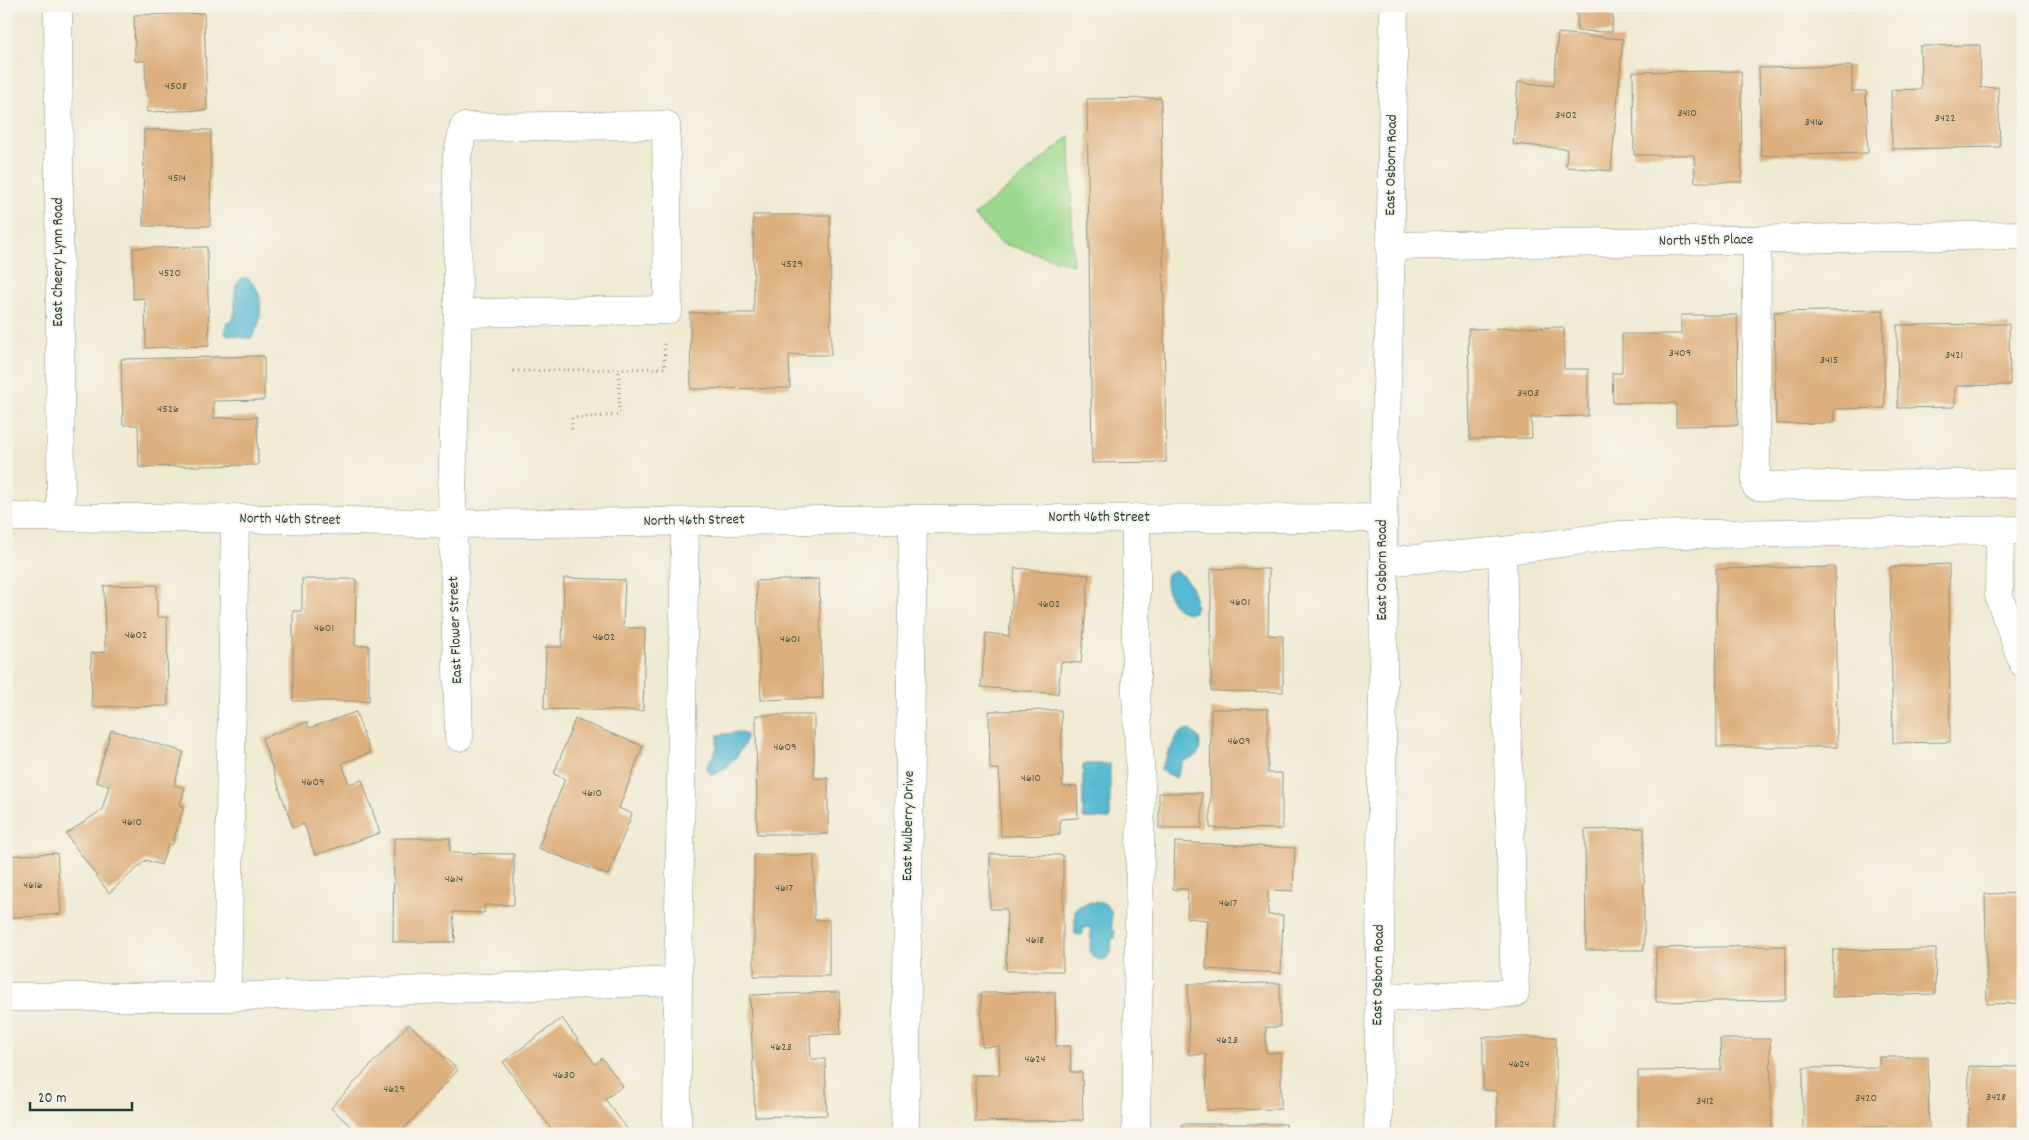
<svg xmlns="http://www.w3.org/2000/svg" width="2029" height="1140" font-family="Dekko,sans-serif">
<rect width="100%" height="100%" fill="#f7f3e8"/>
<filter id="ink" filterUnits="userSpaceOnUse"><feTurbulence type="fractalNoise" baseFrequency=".02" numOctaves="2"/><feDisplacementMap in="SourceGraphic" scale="10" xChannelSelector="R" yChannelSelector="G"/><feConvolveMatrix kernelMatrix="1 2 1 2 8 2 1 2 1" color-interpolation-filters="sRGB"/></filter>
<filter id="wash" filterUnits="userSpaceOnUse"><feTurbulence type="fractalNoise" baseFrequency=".0096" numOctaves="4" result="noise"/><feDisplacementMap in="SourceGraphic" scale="20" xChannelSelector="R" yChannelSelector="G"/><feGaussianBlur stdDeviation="1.12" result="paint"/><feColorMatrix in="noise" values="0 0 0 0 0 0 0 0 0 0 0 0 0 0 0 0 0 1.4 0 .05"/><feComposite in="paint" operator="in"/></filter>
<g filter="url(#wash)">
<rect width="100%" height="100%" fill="#f0ead3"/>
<path fill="#9bd98e" stroke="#5d8b61" d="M1070,136L1073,265L1001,243L974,216Z"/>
<path fill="#54b9d2" stroke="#3a7b83" d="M242,278H248C251,282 256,287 258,291C263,305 261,327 251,338H244L225,334L227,322H231C241,308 228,288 242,278Z
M1174,571C1188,575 1200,599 1194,612C1176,618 1162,589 1167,574Z
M1185,730H1190L1199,738C1202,752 1197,759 1183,761L1176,778L1160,770L1178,734Z
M739,732L746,735C747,748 725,773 712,775L708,771L707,766L716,751L718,735Z
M1083,764H1110V819L1083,818Z
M1091,902L1104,903L1111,910L1112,930L1115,931L1114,938L1112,939L1111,952L1106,959L1101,960L1093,957L1090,952L1091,930L1089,927L1083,928L1082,935L1075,934V911L1077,907Z"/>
<g id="blocks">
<path fill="#ddaf7c" d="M1577,6H1613L1612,32L1577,31Z
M204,13L207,110L147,112L145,61H135L134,15Z
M1558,33L1623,39L1611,171L1566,167L1567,149L1513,144L1518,82L1554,86Z
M1980,45L1981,88L1998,87L2000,147L1892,149L1891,90L1921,89L1920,46Z
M1852,66V91H1866L1868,153L1761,156L1759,68Z
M1741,71L1742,182H1695L1694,155H1634L1633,72Z
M2020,91H2023V128H2021Z
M1161,98L1166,462L1092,463L1087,99Z
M144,130H211L210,226H143Z
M753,215H830L831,355H789L790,388L691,389L690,313H754Z
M207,247L209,346L146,348L145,298L133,299V248Z
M1883,310L1885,408L1834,409V423L1776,424L1774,312Z
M1681,315H1737L1738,425L1676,426V403H1613L1612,373H1622V334H1681Z
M2009,324L2010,385L1955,386V407L1898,408L1897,325Z
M1564,327V369H1588V416L1531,417L1532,438L1470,439L1468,329Z
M264,356V400L213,401L214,418L257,417L258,465L139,467L138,425H123L121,359Z
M1949,564L1950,742L1893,743L1890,567Z
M1835,567L1837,747H1717L1716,569Z
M1015,568L1089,575L1081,663L1061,662L1058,694L981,687L986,633L1009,636Z
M1211,569H1269L1268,635L1283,636V692L1211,691Z
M564,578L625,580L623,628H645L643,711L544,709L546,647H562Z
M302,579H356L355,646L369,645V701H293V611H302Z
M819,579L823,698L761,700L756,581Z
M157,585V617H167L168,706L92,707L91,653L105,652L104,586Z
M1211,709H1268V773H1282V829L1210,828Z
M1061,710L1063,787L1077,786L1078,818L1060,819V835L1001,836L999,769H990L989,711Z
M356,712L370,753L342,763L349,784L362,780L380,833L315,855L304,824L293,828L262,738L307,722L309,728Z
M756,715H814V778H828V834H757Z
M575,719L643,746L619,808L632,814L608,875L538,848L565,779L554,774Z
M111,730L184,752L174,785L185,788L180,805L184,806L172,845L168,844L161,865L146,860L109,893L66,834L102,810L109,786L96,782Z
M1159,793H1202V828H1159Z
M1644,828V950H1586L1585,830Z
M394,838H450V853L514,854V905H484V913L453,912L455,942H393Z
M1175,842L1295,848L1293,891L1268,890V915H1283L1281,973L1206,969L1208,920L1187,918L1188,889H1173Z
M57,853L61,914L6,918V856Z
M990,854L1063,855V971H1006L1007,909H990Z
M754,855H814V920H829V976H754Z
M2023,893V1003L1987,1004L1985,894Z
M1786,946V1000L1656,1002V948Z
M1936,949L1935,994L1832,997L1833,950Z
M1280,983V1027H1266V1053H1281V1109L1207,1110L1206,1054L1189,1055L1188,984Z
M839,992L841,1034L810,1035L811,1059H825L827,1115L755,1117L750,995Z
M1055,992L1056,1046H1070L1071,1072H1082L1083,1120L975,1122V1075H1000L999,1046L982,1047L981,993Z
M562,1018L595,1064L602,1058L623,1086L605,1099L631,1134H555L503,1062Z
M409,1024L458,1070L399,1134H359L331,1108Z
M1483,1037H1556V1134H1497V1091L1483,1090Z
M1720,1039H1770L1772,1132L1638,1134V1071L1721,1070Z
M1879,1057H1928L1929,1134H1895L1894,1127H1864V1134H1803V1068L1879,1067Z
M1969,1066L2023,1067L2022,1134H1968Z
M1182,1124H1286V1134H1182Z
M1058,1130V1134H994V1132Z"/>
</g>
</g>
<g filter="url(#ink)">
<use href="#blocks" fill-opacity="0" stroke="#889484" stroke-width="1"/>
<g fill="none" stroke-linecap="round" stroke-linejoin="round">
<g stroke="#889484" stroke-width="29">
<path id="minor" d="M58,6L61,518
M1757,241L1756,486L2023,483
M1390,246L2023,235
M458,313L668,310L666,125L464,127L457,156L458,313L452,489L459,737
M6,517L280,519L453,524L913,519L1383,518
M2000,530L1999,596L2023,663
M1383,562L1502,551L1620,535L2023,530
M6,997H227L678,981L685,522
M227,997L235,518
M1379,998L1515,993L1502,551
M677,1134L678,981
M905,1134L913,519
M1136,1134L1141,786L1136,693V518
M1378,1134L1384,589L1383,518L1390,293L1394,6"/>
</g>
<path stroke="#889484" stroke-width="3" stroke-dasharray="1 4" stroke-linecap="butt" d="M513,371L665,368L664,341
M572,429V418L619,415V368"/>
<use href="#minor" stroke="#fff" stroke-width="28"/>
</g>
</g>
<g text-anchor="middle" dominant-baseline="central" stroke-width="4" stroke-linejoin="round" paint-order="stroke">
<g font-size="12" fill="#4e5a46">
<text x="176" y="86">4508</text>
<text x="1687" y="113">3410</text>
<text x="1566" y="115">3402</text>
<text x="1945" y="118">3422</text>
<text x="1814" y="122">3416</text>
<text x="177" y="178">4514</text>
<text x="792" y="264">4529</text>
<text x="170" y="273">4520</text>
<text x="1680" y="353">3409</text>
<text x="1954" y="355">3421</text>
<text x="1829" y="360">3415</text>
<text x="1528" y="393">3403</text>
<text x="168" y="409">4526</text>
<text x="1240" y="602">4601</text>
<text x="1049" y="604">4602</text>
<text x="324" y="628">4601</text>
<text x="136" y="635">4602</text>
<text x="604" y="637">4602</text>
<text x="790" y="639">4601</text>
<text x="1239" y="741">4609</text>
<text x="785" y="747">4609</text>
<text x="1031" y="778">4610</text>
<text x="313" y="782">4609</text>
<text x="592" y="793">4610</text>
<text x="132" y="822">4610</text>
<text x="454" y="879">4614</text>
<text x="33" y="885">4616</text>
<text x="784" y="888">4617</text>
<text x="1228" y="903">4617</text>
<text x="1035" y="940">4618</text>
<text x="1227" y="1040">4623</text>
<text x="781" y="1047">4623</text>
<text x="1035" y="1059">4624</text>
<text x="1519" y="1064">4624</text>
<text x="564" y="1075">4630</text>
<text x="394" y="1089">4629</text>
<text x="1996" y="1097">3428</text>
<text x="1866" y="1098">3420</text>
<text x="1705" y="1101">3412</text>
</g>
<g font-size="15" fill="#1f3d34" stroke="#f7f3e8">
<text transform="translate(1392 165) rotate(-89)">East Osborn Road</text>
<text transform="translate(1706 241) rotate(-1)">North 45th Place</text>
<text transform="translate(59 262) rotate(-90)">East Cheery Lynn Road</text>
<text x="1099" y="518">North 46th Street</text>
<text transform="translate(290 520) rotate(1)">North 46th Street</text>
<text transform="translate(694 521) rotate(-1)">North 46th Street</text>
<text transform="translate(1383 570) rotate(-90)">East Osborn Road</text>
<text transform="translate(456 630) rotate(-92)">East Flower Street</text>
<text transform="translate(909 826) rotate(-89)">East Mulberry Drive</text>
<text transform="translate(1379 975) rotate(-89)">East Osborn Road</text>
</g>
</g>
<rect width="2029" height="1140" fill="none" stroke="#f7f3e8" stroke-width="25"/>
<path d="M30 1102v8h102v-8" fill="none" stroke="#1f3d34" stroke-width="2.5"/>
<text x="38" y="1102" font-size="15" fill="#1f3d34" stroke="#f7f3e8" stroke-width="4" paint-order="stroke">20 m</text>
</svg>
